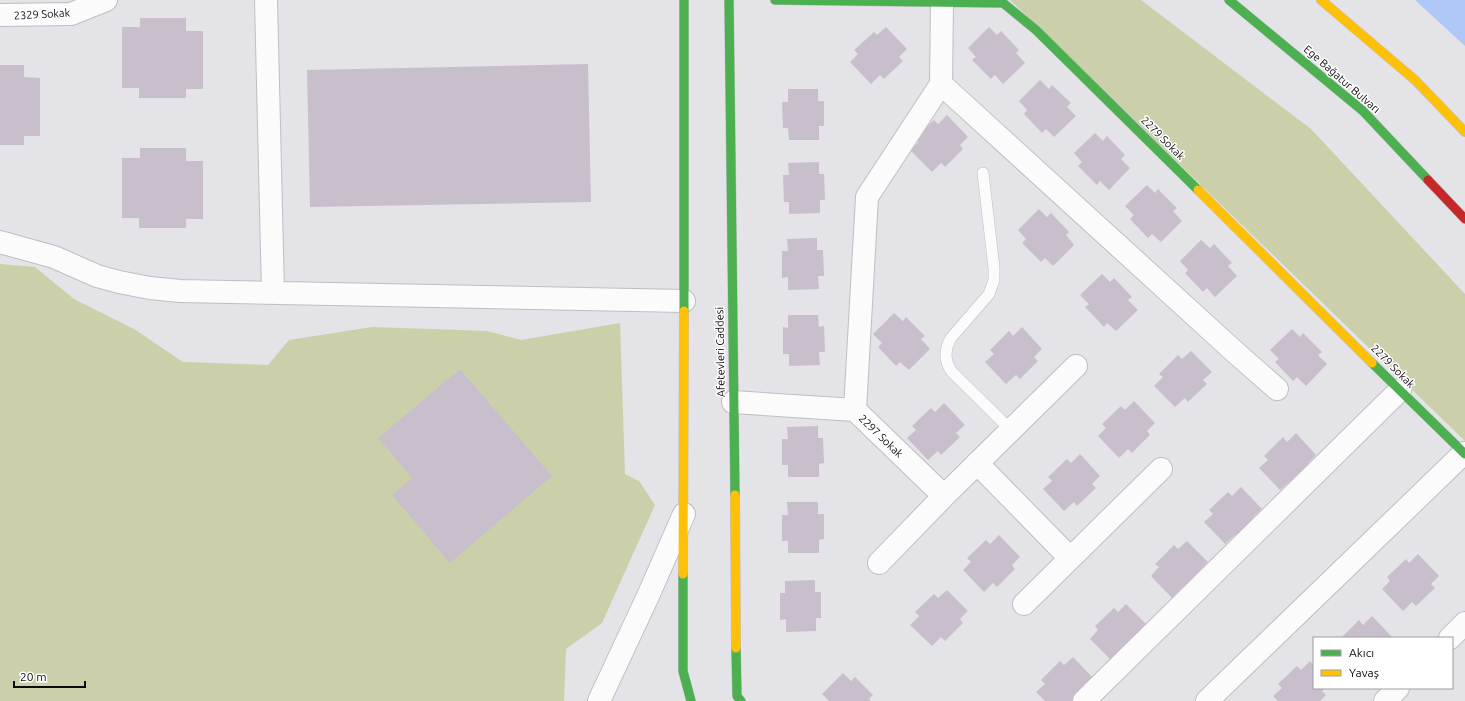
<svg xmlns="http://www.w3.org/2000/svg" width="1465" height="701" font-family="Ubuntu,sans-serif">
<rect width="100%" height="100%" fill="#e3e3e8"/>
<path fill="#cbd0aa" d="M1010,0H1141L1311,129L1465,294V441Z
M0,264L35,267L74,299L134,329L183,362L268,365L289,340L372,327L487,331L521,340L620,323L625,474L639,481L655,505L602,623L566,649L564,701H0Z"/>
<path fill="#afc8f7" d="M1415,0H1465V46Z"/>
<path fill="#c9bfcc" d="M140,18H186V31H203V89H186V98H139V88H122V27H140Z
M886,27L907,49L899,57L903,61L884,79L880,75L871,84L850,62L858,54L854,50L874,32L877,35Z
M989,27L997,35L1001,31L1019,50L1016,53L1025,63L1003,84L995,75L991,79L972,60L976,57L968,48Z
M588,64L591,202L310,207L307,70Z
M0,65H24V77L40,78V136H24V145H0Z
M1040,80L1049,89L1052,85L1071,103L1067,107L1076,116L1054,137L1046,129L1042,133L1024,114L1027,110L1019,101Z
M788,89H818V101H824V126H819V140H789L788,128H783L782,102H788Z
M947,115L968,137L960,145L963,149L945,167L941,163L932,172L910,150L919,142L915,138L934,120L938,124Z
M1095,133L1103,141L1107,136L1125,155L1121,159L1130,168L1109,190L1100,181L1097,185L1078,166L1082,162L1074,153Z
M140,148H186V161H203V219H186V228H139V218H122V158H140Z
M819,162V174H824L825,200H820V213L789,214V202H784L783,175H789L788,163Z
M1147,185L1155,193L1158,189L1177,208L1173,211L1182,221L1161,242L1152,234L1148,238L1130,219L1134,215L1125,206Z
M1039,209L1047,217L1051,213L1069,232L1066,235L1074,245L1053,266L1045,258L1041,262L1022,243L1026,239L1018,230Z
M817,238V250H823L824,276H818L819,289L788,290V277L782,278V251H788L787,239Z
M1201,240L1210,248L1214,244L1232,263L1228,266L1237,276L1215,297L1207,288L1203,292L1185,273L1188,270L1180,261Z
M1102,274L1110,282L1114,278L1132,297L1128,300L1138,310L1116,331L1107,323L1104,327L1085,307L1089,304L1080,295Z
M894,313L903,321L906,317L925,336L921,339L930,349L909,370L900,362L896,366L878,347L882,343L873,334Z
M788,315H818L819,327L824,326L825,352H819L820,365L789,366V354H783V327L788,328Z
M1022,327L1042,349L1034,357L1038,361L1020,379L1016,375L1006,384L985,362L994,354L990,350L1009,331L1013,336Z
M1292,329L1300,337L1303,333L1322,352L1318,355L1327,364L1306,386L1297,377L1293,381L1275,362L1279,359L1270,350Z
M1191,351L1212,372L1203,380L1207,384L1188,402L1185,398L1175,407L1154,386L1163,377L1159,374L1178,355L1182,359Z
M460,369L552,476L450,563L392,495L412,478L378,438Z
M1134,401L1155,423L1147,431L1150,435L1132,453L1128,449L1119,458L1098,436L1106,428L1102,424L1121,406L1125,410Z
M944,403L965,425L956,433L960,437L941,455L938,451L928,460L907,438L916,430L912,426L931,408L935,412Z
M818,426V438H823L824,463L819,464V477H788V465H782V439H788L787,427Z
M1296,433L1316,455L1308,463L1312,467L1294,485L1290,481L1280,490L1259,468L1268,460L1264,456L1283,437L1287,442Z
M1080,454L1100,476L1092,484L1096,488L1077,506L1074,502L1064,511L1043,489L1052,481L1048,477L1067,459L1071,463Z
M1241,487L1262,509L1253,517L1257,520L1238,539L1235,535L1225,544L1204,522L1213,514L1209,510L1228,492L1232,496Z
M787,502H818V514H824V539L819,540V553H788V541H782V515H788Z
M999,535L1020,557L1012,565L1015,569L997,587L993,583L984,592L963,570L971,562L967,558L986,540L990,544Z
M1187,541L1208,562L1200,570L1204,574L1185,592L1181,588L1172,598L1151,576L1159,567L1155,564L1174,545L1178,549Z
M1418,554L1439,576L1431,584L1435,588L1416,606L1412,602L1403,611L1382,589L1390,581L1387,577L1406,559L1409,563Z
M815,580V592H821V618H816V631L786,632V619L780,620V593H785V581Z
M947,590L968,611L960,619L963,623L945,641L941,637L932,646L910,625L919,616L915,612L934,594L938,598Z
M1126,604L1147,625L1111,660L1090,639L1098,630L1095,626L1114,608L1118,612Z
M1372,616L1393,638H1341L1359,620L1363,625Z
M1073,657L1093,678L1078,701H1045L1036,692L1045,684L1041,680L1060,661L1064,665Z
M1310,661L1314,666V688H1326L1322,691L1326,695L1320,701H1278L1273,696L1282,688L1278,684L1297,666L1301,670Z
M843,673L851,681L855,677L873,695L869,699L871,701H829L822,694Z"/>
<g fill="none" stroke-linecap="round" stroke-linejoin="round">
<g stroke="#bfbfc3" stroke-width="12">
<path id="lane" d="M983,173L994,268V280L989,294L951,338C944,350 944,361 952,372L1011,430"/>
</g>
<g stroke="#bfbfc3" stroke-width="24">
<path id="street" d="M266,0L273,293
M942,3L941,84L1236,353L1277,389
M0,15L71,14L106,0
M0,242L54,257L97,276L119,282L150,288L180,291L684,301
M733,402L855,410L944,496
M855,410L867,197L941,84
M977,463L1070,558
M879,563L944,496L1076,366
M1024,604L1161,469
M1450,638L1465,623
M599,701L648,596L684,514
M1084,701L1400,390
M1207,701L1464,453
M1385,701L1398,688"/>
</g>
<g stroke="#bfbfc3" stroke-width="10">
<path id="fast" d="M729,0L735,495
M775,0L1003,3L1036,30L1198,190
M1229,0L1363,111L1428,180
M684,311V0
M1372,363L1465,454
M683,574V671L691,701
M736,648L737,696L741,701"/>
</g>
<g stroke="#bfbfc3" stroke-width="10">
<path id="slow" d="M1321,0L1415,80L1465,132
M1198,190L1372,363
M735,495L736,648
M683,574L684,311"/>
</g>
<g stroke="#bfbfc3" stroke-width="10">
<path id="jam" d="M1428,180L1465,219"/>
</g>
<use href="#lane" stroke="#fbfbfc" stroke-width="11"/>
<use href="#street" stroke="#fbfbfc" stroke-width="22"/>
<use href="#fast" stroke="#4caf50" stroke-width="9"/>
<use href="#slow" stroke="#ffc107" stroke-width="9"/>
<use href="#jam" stroke="#c62828" stroke-width="9"/>
</g>
<g text-anchor="middle" dominant-baseline="central" stroke-width="3" stroke-linejoin="round" paint-order="stroke">
<g font-size="11" fill="#0c0c0f" stroke="#fff">
<text transform="translate(42 14) rotate(-3)">2329 Sokak</text>
<text transform="translate(1342 79) rotate(41)">Ege Bağatur Bulvarı</text>
<text transform="translate(1163 138) rotate(45)">2279 Sokak</text>
<text transform="translate(720 352) rotate(-91)">Afetevleri Caddesi</text>
<text transform="translate(1393 366) rotate(45)">2279 Sokak</text>
<text transform="translate(881 436) rotate(44)">2297 Sokak</text>
</g>
</g>
<rect x="1313" y="637" width="140" height="52" fill="#ffffff" stroke="#9e9e9f"/>
<rect x="1321" y="650" width="20" height="6" fill="#4caf50" stroke="#9e9e9f"/>
<text x="1349" y="657" font-size="12" fill="#0c0c0f">Akıcı</text>
<rect x="1321" y="670" width="20" height="6" fill="#ffc107" stroke="#9e9e9f"/>
<text x="1349" y="677" font-size="12" fill="#0c0c0f">Yavaş</text>
<path d="M14 681v6h71v-6" fill="none" stroke="#0c0c0f" stroke-width="2"/>
<text x="20" y="681" font-size="12" fill="#0c0c0f" stroke="#ffffff" stroke-width="3" paint-order="stroke">20 m</text>
</svg>
